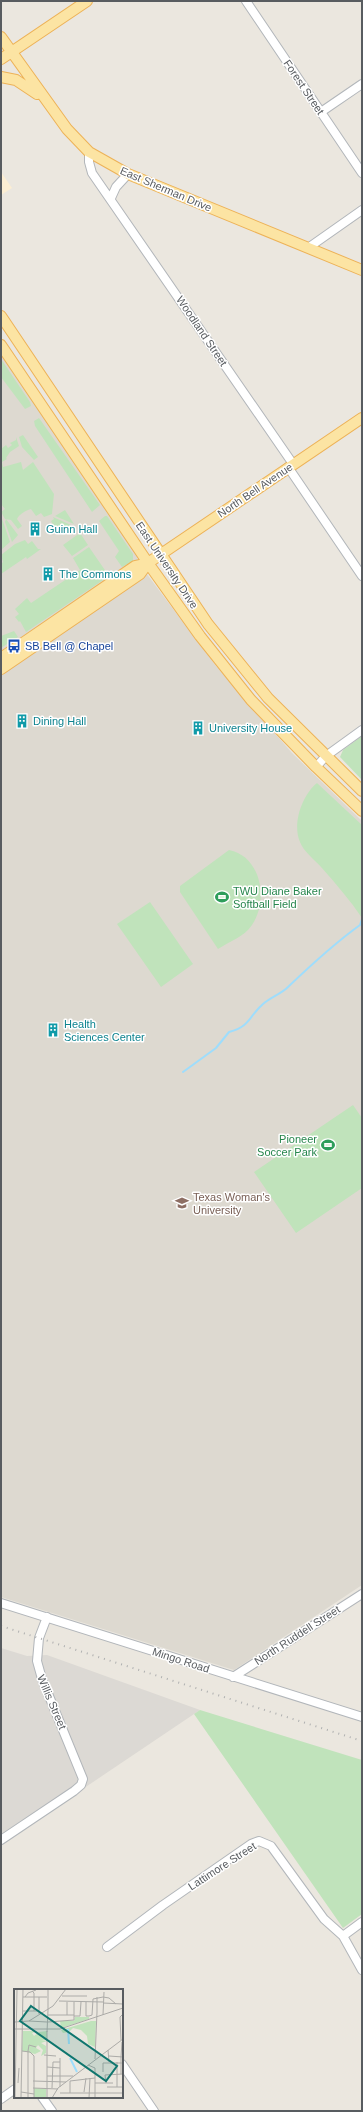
<svg xmlns="http://www.w3.org/2000/svg" width="363" height="2112" font-family="Helvetica,sans-serif">
<rect width="100%" height="100%" fill="#ebe7df"/>
<path fill="#fceed3" d="M1,172L12,188L1,195Z"/>
<path fill="#dcd9d4" d="M1,1648L27,1656L47,1655L200,1710L1,1844Z"/>
<path fill="#ddd9d0" d="M1,355L138,557L137,561L216,666L292,753L362,821V1585L234,1670L1,1597Z"/>
<path fill="#c0e3bb" d="M1,359L30,402L31,406L25,409L1,377Z
M39,418L100,505L92,512L35,426L34,421Z
M23,435L38,457L34,460L22,447L19,437Z
M16,437L19,446L10,452L6,458L7,459L2,462L3,467L21,462L23,470L33,462L54,494L52,514L44,517L41,513L36,516L31,509C27,510 19,514 17,519L22,526L18,529L11,520L5,519L1,512L5,509L1,504V449L6,445L8,448L12,445L10,443L16,440Z
M65,510L74,524L55,516Z
M1,516L10,542L1,550Z
M105,516H107L133,554V561L122,567L115,557L119,551L99,521Z
M53,517L71,525L59,533L51,521L54,519Z
M6,519L18,535L12,542L5,522Z
M80,533L88,545L72,556L63,545Z
M25,540L28,544L32,541L38,549H41L27,559L26,557L1,574V564L3,562L1,555L15,544Z
M89,547L109,576L26,632L20,621L19,622L15,617L19,614L15,609L27,598L31,603L80,570L73,558Z
M14,631L18,637L1,648V636Z
M362,736V780L340,757L343,750Z
M317,783L362,825V918C350,900 336,884 321,867C315,860 303,851 300,842C292,824 302,795 317,783Z
M229,850C261,856 269,900 252,925C244,937 230,941 218,949L180,892V886Z
M150,902L193,964L161,987L117,924Z
M353,1105L362,1118V1188L296,1233L254,1172Z
M200,1710L362,1760V1914L343,1928L194,1714Z"/>
<g fill="none" stroke-linecap="round" stroke-linejoin="round">
<path stroke="#9eddfc" stroke-width="2" d="M183,1072L216,1048L229,1032C251,1026 248,1017 263,1004C271,997 281,994 288,987C311,965 335,943 360,925L362,919"/>
<g stroke="#b2b6ba" stroke-width="10">
<path id="minor" d="M246,1L362,173
M321,112L362,84
M89,152V162L92,173L293,464
M111,198L116,187L128,174
M308,248L362,210
M288,467L362,576
M316,767L326,756L362,730
M1,1603L362,1717
M233,1677L362,1594
M1,1840L74,1791L81,1785L83,1779L42,1679L37,1661L39,1638L47,1617
M343,1936L362,1922
M107,1947L163,1905L251,1844L259,1841L271,1846L324,1919L343,1936L362,1970
M122,2064L154,2111
M42,2097L52,2111
M1,2099L15,2089"/>
</g>
<g stroke="#edb257" stroke-width="12">
<path id="major" d="M1,37L67,129L89,152L128,174L362,270
M1,59L87,1
M1,77L16,80L37,94
M1,316L208,624L268,698L362,791
M1,345L148,563L200,636L251,700L316,767L362,811
M1,658L135,566L148,563L362,418
M1,669L140,574L148,563"/>
</g>
<use href="#minor" stroke="#fff" stroke-width="8"/>
<use href="#major" stroke="#fce4a3" stroke-width="10"/>
<path stroke="#afb0b0" stroke-width="2" stroke-dasharray="1 5" stroke-linecap="butt" d="M1,1626L362,1741"/>
</g>
<defs>
<g id="building-bare" transform="scale(1.08)"><path d="M-4-6H4V6H1V3H-1V6H-4ZM-2.5-4.3h1.7v1.8h-1.7ZM.8-4.3h1.7v1.8H.8ZM-2.5-1h1.7V.8h-1.7ZM.8-1h1.7V.8H.8Z" fill="#0f9aa8" stroke="#fff" stroke-width="2.5" paint-order="stroke"/></g>
<g id="bus-bare" transform="scale(1.08)"><path d="M-5-6H5V4H4V6H2V4H-2V6H-4V4H-5ZM-3.5-4V0h7V-4ZM-3.5 1.2v1.5H-2V1.2ZM2 1.2v1.5H3.5V1.2Z" fill="#1a4fb4" stroke="#fff" stroke-width="2.5" paint-order="stroke"/></g>
<g id="stadium-bare" transform="scale(1.08)"><path d="M0-5a6.5 5 0 1 0 0 10a6.5 5 0 1 0 0-10ZM-3.5-1.8h7v3.6h-7Z" fill="#2e9e5b" stroke="#fff" stroke-width="2.5" paint-order="stroke"/></g>
<g id="university-bare" transform="scale(1.08)"><path d="M0-5L7-2L0 1L-7-2ZM-4 1L0 2.5L4 1V4Q0 6-4 4Z" fill="#8d6e63" stroke="#fff" stroke-width="2.5" paint-order="stroke"/></g>
</defs>
<g fill-rule="evenodd">
<use href="#building-bare" x="35" y="529"/>
<use href="#building-bare" x="48" y="574"/>
<use href="#bus-bare" x="14" y="646"/>
<use href="#building-bare" x="22" y="721"/>
<use href="#building-bare" x="198" y="728"/>
<use href="#stadium-bare" x="222" y="897"/>
<use href="#building-bare" x="53" y="1030"/>
<use href="#stadium-bare" x="328" y="1145"/>
<use href="#university-bare" x="182" y="1203"/>
</g>
<g text-anchor="middle" dominant-baseline="central" stroke-width="3" stroke-linejoin="round" paint-order="stroke">
<g font-size="11" fill="#585c60" stroke="#fff">
<text transform="translate(304 87) rotate(56)">Forest Street</text>
<text transform="translate(166 189) rotate(23)">East Sherman Drive</text>
<text transform="translate(202 331) rotate(56)">Woodland Street</text>
<text transform="translate(255 490) rotate(-34)">North Bell Avenue</text>
<text transform="translate(167 565) rotate(56)">East University Drive</text>
<text transform="translate(297 1635) rotate(-33)">North Ruddell Street</text>
<text transform="translate(181 1660) rotate(18)">Mingo Road</text>
<text transform="translate(52 1702) rotate(67)">Willis Street</text>
<text transform="translate(222 1866) rotate(-33)">Lattimore Street</text>
</g>
<g font-size="11" fill="#0d838f" stroke="#fff" text-anchor="start">
<text x="46" y="529">Guinn Hall</text>
<text x="59" y="574">The Commons</text>
<text x="33" y="721">Dining Hall</text>
<text x="209" y="728">University House</text>
<text x="64" y="1024">Health<tspan x="64" dy="13">Sciences Center</tspan></text>
</g>
<g font-size="11" fill="#164399" stroke="#fff" text-anchor="start">
<text x="25" y="646">SB Bell @ Chapel</text>
</g>
<g font-size="11" fill="#27864d" stroke="#fff" text-anchor="start">
<text x="233" y="891">TWU Diane Baker<tspan x="233" dy="13">Softball Field</tspan></text>
<text x="317" y="1139" text-anchor="end">Pioneer<tspan x="317" dy="13">Soccer Park</tspan></text>
</g>
<g font-size="11" fill="#785e54" stroke="#fff" text-anchor="start">
<text x="193" y="1197">Texas Woman's<tspan x="193" dy="13">University</tspan></text>
</g>
</g>
<g transform="translate(14 1989)">
<rect width="109" height="109" fill="#ebe7df"/>
<path d="M61,28H75V30L47,39L46,32H60ZM77,32H82L81,58L74,55L73,47L67,41L59,39L55,43L49,44L47,41ZM9,42H24L18,44L20,47L25,43L33,42V51H27L33,52L27,54L32,57V64L27,67L29,61L24,56L22,59L27,62L21,65L8,62ZM20,99L32,100V109H20Z" fill="#c0e3bb"/>
<path fill="none" stroke="#9eddfc" stroke-width="2" d="M54,40L55,55M56,69L63,83"/>
<path fill="none" stroke="#acaba8" stroke-width="1" d="M18,2L20,4V22M48,7H73M9,8H33M11,8L14,4L22,1M89,8L95,9L102,15M45,12L89,13M53,13V26M72,13V27H75M89,14L109,15M34,21V0M9,22H25M83,23V8M25,25V8M34,26H60M89,26L90,3M60,27H66L67,13M75,27L78,26L79,10L89,8M15,32L33,33M1,33L15,32L39,17L52,0M34,33L60,31V13M0,40H46L109,19M33,43L34,21M107,51L106,28L109,25M94,61L95,73M8,62L16,63L20,67V109M14,62L15,56L22,58M30,66L42,67M95,67L109,68M107,68V85M107,68L108,53M81,70L83,23M103,73V98M74,76L81,79V109M33,78L46,79M89,83V74H109M33,87H59M19,92L52,93M4,94L5,79M81,94H99M92,94L91,86L109,85M46,98V69M93,98H109M19,99L44,100M38,99L39,73H46M7,103L20,105M70,103L72,89M46,104H109M56,104V92L81,89M1,109L3,0M7,109L9,0M14,109V62M33,109V42M38,109L44,99L109,50M75,109L76,89"/>
<path fill="#0f766e" fill-opacity="0.15" stroke="#0f766e" stroke-width="2" d="M17,17L103,77L92,92L6,32Z"/>
<rect width="109" height="109" fill="none" stroke="#585c60" stroke-width="2"/>
</g>
<rect width="363" height="2112" fill="none" stroke="#585c60" stroke-width="4"/>
</svg>
